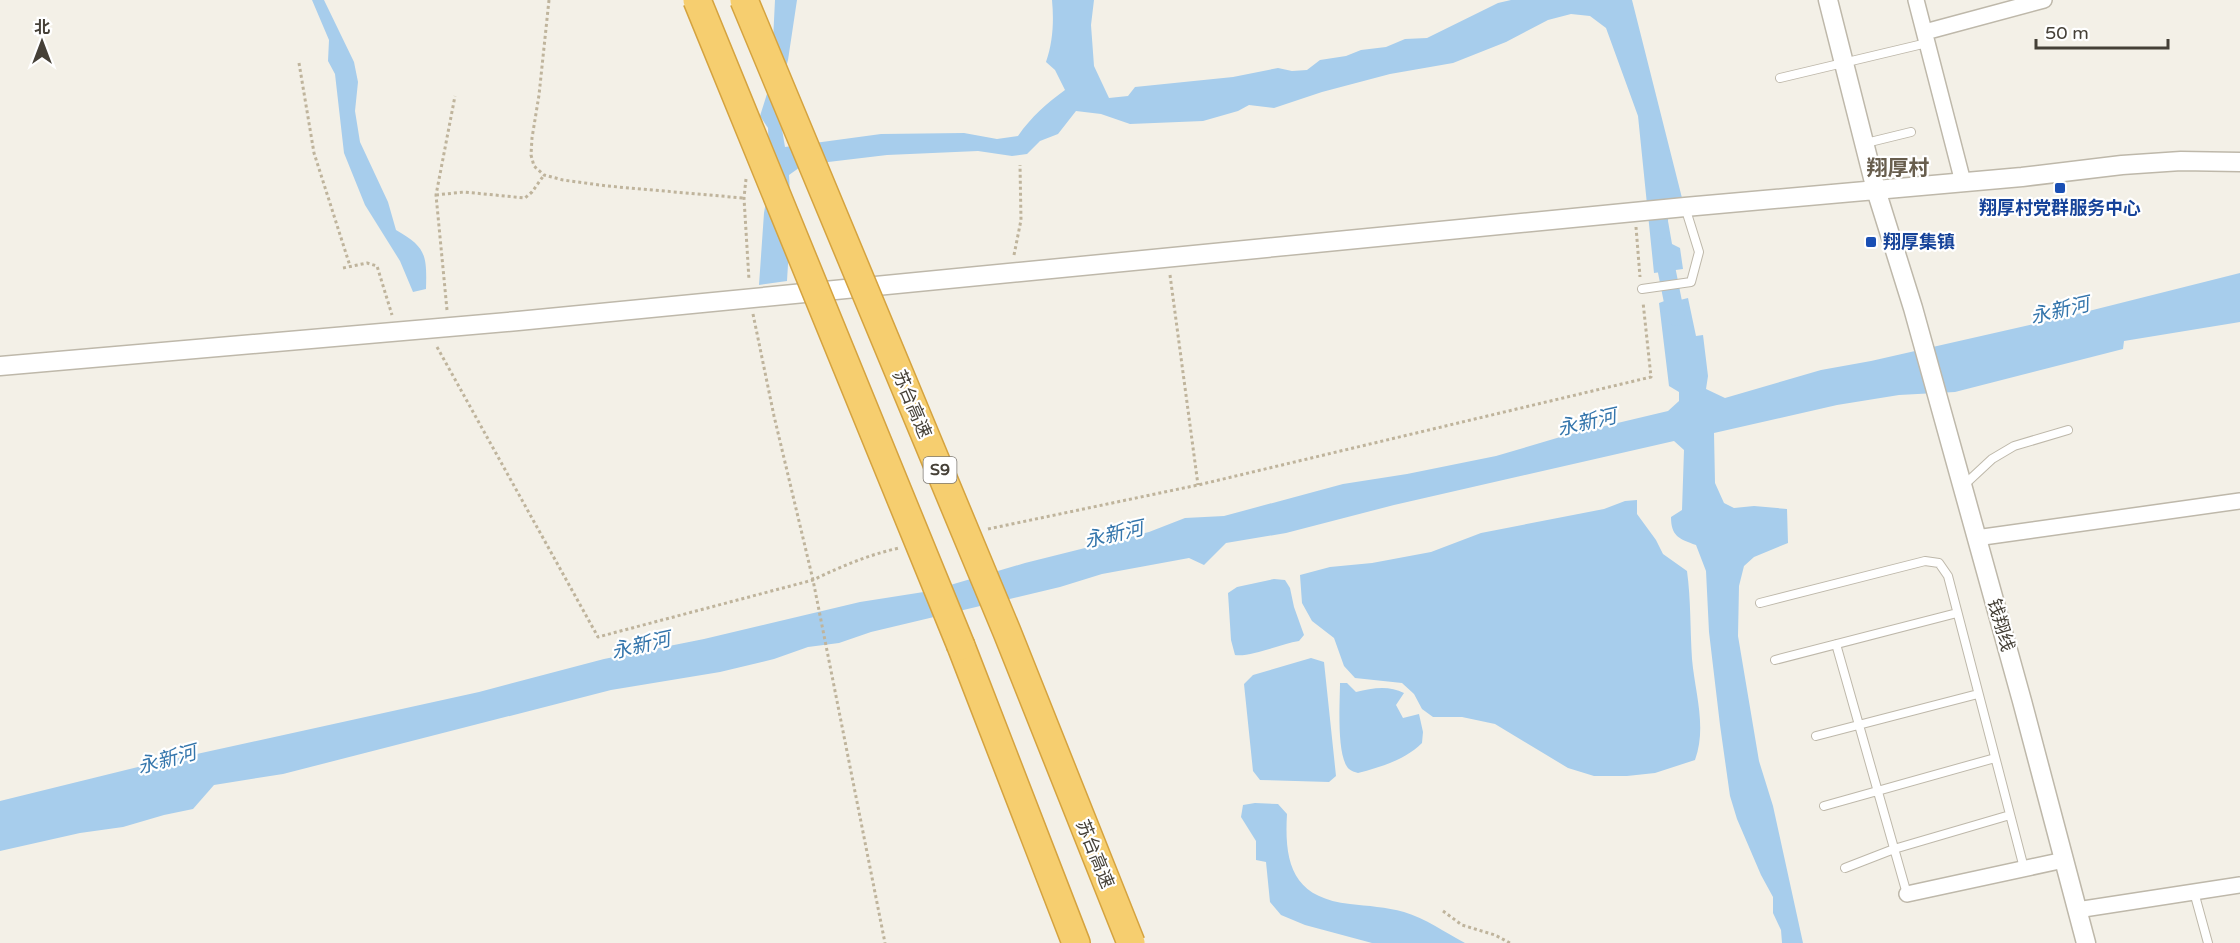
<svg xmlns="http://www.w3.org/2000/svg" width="2240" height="943" font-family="'Varela Round','Noto Sans SC',sans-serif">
<rect width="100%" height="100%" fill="#f3f0e7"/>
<path fill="#a7cdec" d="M312,0H324L354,62L358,82L355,111L360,142L388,202L396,230C426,247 427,255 426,289L413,292L400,261L365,205L344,153L335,74L328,61L329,40Z
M775,0H797L788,60L779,92L781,123L785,147L881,134L964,133L997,139L1018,136C1031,117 1047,103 1065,90L1055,70L1046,62C1053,42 1054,21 1052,0H1094L1091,25L1094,66L1109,98L1128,96L1135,87L1233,77L1278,68L1292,71L1307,70L1320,60L1346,56L1361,50L1386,47L1405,39L1427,38L1498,3L1511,0H1632L1682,198L1669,199L1668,221L1672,244L1680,248L1683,269L1654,273L1638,116L1606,28L1590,16L1571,14L1548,20L1506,42L1453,63L1390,74L1322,92L1274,108L1249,105L1238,111L1203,121L1130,124L1101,114L1076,111L1058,134L1040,141L1027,154L1012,156L978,151L887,155L803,165L789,175L791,215L787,281L759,285L764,213L770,178L768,128L760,116L771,81Z
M2240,273V322L2124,341L2123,349L1955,392L1899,395L1837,405L1714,433L1715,483L1724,503L1734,508L1754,506L1787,509L1788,543L1754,557L1744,566L1739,586L1738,636L1759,761L1773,806L1803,943H1782L1781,930L1773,913V897L1761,875L1737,819L1730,796L1720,725L1709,632L1706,571L1696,545C1679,539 1671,536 1671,517L1682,510L1684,450L1674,441L1394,505L1286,533L1226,543L1204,565L1189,558L1102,574L1060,587L871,632L839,643L808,647L774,659L720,672L611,690L283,774L214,785L193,809L164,815L123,827L80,833L0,851V801L142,766L479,692L604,659L704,639L860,602L930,591L1025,563L1149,532L1185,518L1224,516L1343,484L1407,474L1496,456L1567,435L1668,411L1679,401V392L1669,386L1659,303L1670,299V293H1678L1680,300L1688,298L1696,336L1703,335L1708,376L1706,389L1725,398L1821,370L1871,361L2065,317Z
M1637,500V514L1656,540L1663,554L1687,571C1691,600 1690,630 1692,659C1695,693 1707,727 1695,760L1655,773L1627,776H1594L1568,768L1495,724L1462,717H1433L1422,709L1414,694L1402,683L1355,678L1344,666L1334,638L1312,621L1302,603L1300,575L1330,567L1372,563L1431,552L1481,533L1604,509L1625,501Z
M1274,579L1285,580L1290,588L1294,607L1304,635L1299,641C1280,644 1252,657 1235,655L1231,640L1228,593L1237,587Z
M1311,658L1324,662L1336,776L1329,782L1260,780L1253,771L1244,684L1253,675Z
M1340,683H1347L1356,692C1372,688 1389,685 1404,693L1396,705L1403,718L1419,714L1423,732L1422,743C1405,760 1381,767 1358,773C1355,772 1351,771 1349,769C1336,757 1340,701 1340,683Z
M1255,803L1278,804L1287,814C1284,864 1293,898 1350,904C1368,906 1386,907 1404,912C1425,918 1446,933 1465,943H1372L1305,925L1281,915L1270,902L1266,862L1256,860V841L1241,817L1243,805Z"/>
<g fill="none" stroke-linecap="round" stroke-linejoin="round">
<path stroke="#a7cdec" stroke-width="18" d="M1662,247L1676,317"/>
<g stroke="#beb8aa" stroke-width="10">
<path id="service" d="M1780,78L1927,43
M1866,143L1911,132
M1642,289L1691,282L1699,252L1685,207
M1963,486L1992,459L2014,446L2068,430
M1760,603L1925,561L1939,563L1948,576L2024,868
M1836,644L1907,894
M1775,660L1957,613
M1816,736L1978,694
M1824,806L1995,758
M1845,868L1894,849L2010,815
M2194,892L2208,943"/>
</g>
<g stroke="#beb8aa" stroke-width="18">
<path id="minor" d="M1916,0L1963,182
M1925,32L2044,0
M1976,538L2240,501
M1907,894L2064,860
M2077,910L2240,885"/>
</g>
<g stroke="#beb8aa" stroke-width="21">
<path id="tertiary" d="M1828,0L1876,190L1913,308L2022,701L2086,943
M0,366L518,321L1685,207L2022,177L2122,165L2181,161L2240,162"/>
</g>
<g stroke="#d5a33f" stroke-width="30">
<path id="motorway" d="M961,646L1076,943"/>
</g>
<path stroke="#bfb49c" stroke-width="3" stroke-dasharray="3 3" stroke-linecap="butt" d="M549,0L539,95L532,138L531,155L534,166L544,175L563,180L607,186L743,198
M299,63L314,153L350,266
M746,179L744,198L749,280
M436,195L464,192L525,198L532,192L544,175
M1636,227L1640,277
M1014,255L1021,220L1020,165
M343,268L367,263L377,266L392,315
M1170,275L1198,485
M447,310L436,195L455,96
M753,314L774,416L813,580L885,943
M437,347L598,637L813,580C842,566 868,555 899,548
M988,529L1198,485L1651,377L1643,302
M1443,911L1462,925L1495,935L1510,943"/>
<use href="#service" stroke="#fff" stroke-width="8"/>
<use href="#minor" stroke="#fff" stroke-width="15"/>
<use href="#tertiary" stroke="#fff" stroke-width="18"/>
<use href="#motorway" stroke="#f6ce6f" stroke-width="27"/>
<g stroke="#d5a33f" stroke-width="30" stroke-linecap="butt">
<path id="motorway-bridge" d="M697,0L961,646
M744,0L1007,632L1131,943"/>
</g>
<use href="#motorway-bridge" stroke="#f6ce6f" stroke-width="27"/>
</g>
<g fill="#1a4fb4" stroke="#fff" stroke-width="2">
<rect x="2054" y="182" width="12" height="12" rx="3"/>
<rect x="1865" y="236" width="12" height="12" rx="3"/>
</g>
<g text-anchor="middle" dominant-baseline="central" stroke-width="4.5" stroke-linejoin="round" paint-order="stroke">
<rect fill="#fff" stroke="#7d7973" stroke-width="1.5" x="923.5" y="457" width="33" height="26" rx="4.5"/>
<g font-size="16" font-weight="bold" fill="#454037">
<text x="940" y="470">S9</text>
</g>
<g font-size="18" font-weight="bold" fill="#164399" stroke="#fff">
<text x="2060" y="208">翔厚村党群服务中心</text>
<text x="1883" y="242" text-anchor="start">翔厚集镇</text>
</g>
<g font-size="18" fill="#454037" stroke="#fff">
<text transform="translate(912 404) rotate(67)">苏台高速</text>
<text transform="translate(2001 625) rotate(74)">钱翔线</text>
<text transform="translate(1095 854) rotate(68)">苏台高速</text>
</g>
<g font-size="20" font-style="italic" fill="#3576ac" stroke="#fff">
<text transform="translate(2060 311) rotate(-13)">永新河</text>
<text transform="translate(1587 423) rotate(-13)">永新河</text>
<text transform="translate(1114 535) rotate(-13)">永新河</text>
<text transform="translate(641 646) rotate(-13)">永新河</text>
<text transform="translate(167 760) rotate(-15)">永新河</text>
</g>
<g font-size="21" font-weight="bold" fill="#685e4e" stroke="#fff">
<text x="1898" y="168">翔厚村</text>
</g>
</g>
<g transform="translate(42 42)" stroke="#ffffff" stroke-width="4.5" paint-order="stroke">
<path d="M0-4.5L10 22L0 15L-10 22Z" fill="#454037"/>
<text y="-9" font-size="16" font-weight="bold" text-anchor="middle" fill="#454037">北</text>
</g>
<path d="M2036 39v9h132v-9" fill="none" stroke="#454037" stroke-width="3"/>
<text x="2045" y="39" font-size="18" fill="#454037" stroke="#ffffff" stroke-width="4.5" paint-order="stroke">50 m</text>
</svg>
